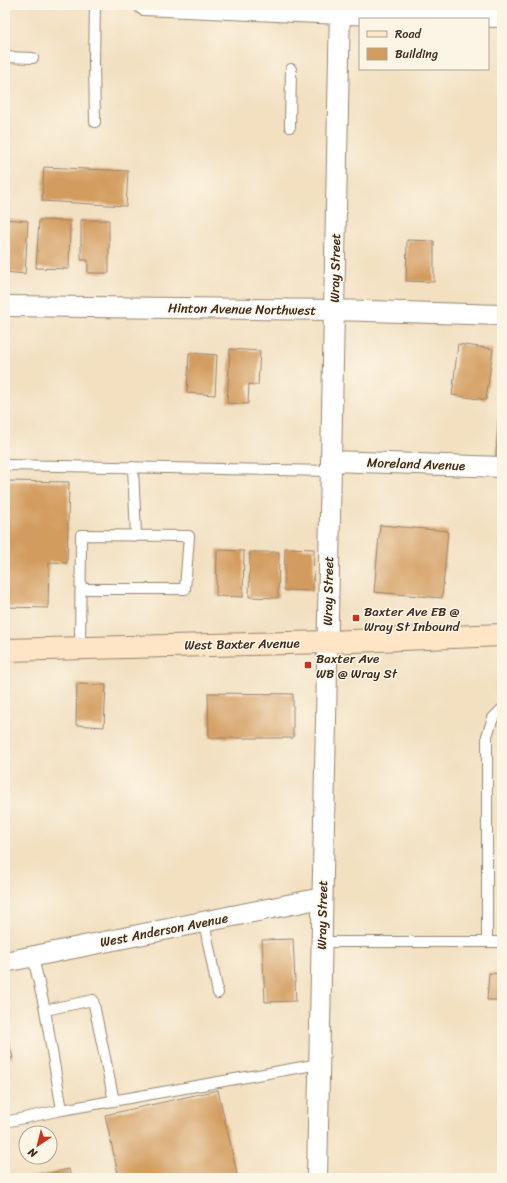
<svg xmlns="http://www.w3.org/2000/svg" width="507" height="1183" font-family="Sriracha,sans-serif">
<rect width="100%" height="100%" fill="#fcf5e5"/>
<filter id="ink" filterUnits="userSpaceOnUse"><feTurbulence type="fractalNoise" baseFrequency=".025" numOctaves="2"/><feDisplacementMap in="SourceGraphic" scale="8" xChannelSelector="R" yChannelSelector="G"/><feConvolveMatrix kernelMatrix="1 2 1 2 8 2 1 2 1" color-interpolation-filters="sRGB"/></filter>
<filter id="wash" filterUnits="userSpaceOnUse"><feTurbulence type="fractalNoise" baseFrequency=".012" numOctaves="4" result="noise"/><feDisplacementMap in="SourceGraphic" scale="16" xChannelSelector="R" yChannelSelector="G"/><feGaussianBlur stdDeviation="0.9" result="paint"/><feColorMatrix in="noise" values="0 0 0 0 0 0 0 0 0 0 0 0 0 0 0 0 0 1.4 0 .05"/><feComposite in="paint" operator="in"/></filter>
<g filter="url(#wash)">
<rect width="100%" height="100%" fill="#f2e0c1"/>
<g id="blocks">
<path fill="#d39c5e" d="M44,167L128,171L126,206L42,201Z
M5,219L28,221L25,274L5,272Z
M39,220L70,221L69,269L36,268Z
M81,220H109V273H88V260H81Z
M407,240L434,241V282L406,281Z
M458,344L493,349L486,400L452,395Z
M230,349L260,351L258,385L249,384L248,404L227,403Z
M189,353L217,355L215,395L187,393Z
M498,420H502V457L496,456Z
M5,481L69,482L67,563L49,562L48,608L5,607Z
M380,525L448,531L442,598L374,592Z
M285,548L314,549L313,591L284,590Z
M217,550L244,551L243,597L216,596Z
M250,552H279L278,598L249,597Z
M77,684L106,685L104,727L76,725Z
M208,693L293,694V738H209Z
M293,939L296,1001L265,1002L262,940Z
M489,973L502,974V1000H487Z
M5,1028L13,1058L5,1059Z
M218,1090L238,1178H119L105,1115Z
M69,1169L71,1178H33V1177Z"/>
</g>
</g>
<g filter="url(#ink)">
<use href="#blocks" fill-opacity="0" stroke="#968570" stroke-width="1"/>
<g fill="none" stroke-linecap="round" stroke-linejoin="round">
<g stroke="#968570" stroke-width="12">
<path id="lane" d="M95,5L94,62L95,122
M5,57L33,58
M290,127L291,69
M5,465L331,471
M133,467L136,536
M80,648L81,535L189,536L185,589H81
M204,922L218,993
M321,942H502
M487,942V736L493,718L502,709
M33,957L45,1010L93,1000L114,1101
M45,1010L62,1110
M5,1122L62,1110L319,1064"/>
</g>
<g stroke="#968570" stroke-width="22">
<path id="street" d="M144,5L340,14L502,17
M5,306L334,310L502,315
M331,461L502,467
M5,962L322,898
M317,1178L340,5"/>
</g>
<g stroke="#968570" stroke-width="24">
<path id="secondary" d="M5,650L327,642L502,635"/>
</g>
<use href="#lane" stroke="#fff" stroke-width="10"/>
<use href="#street" stroke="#fff" stroke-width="20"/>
<use href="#secondary" stroke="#fde5c5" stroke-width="22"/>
</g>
</g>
<g fill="#c8321e" stroke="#fcf5e5" stroke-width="1.5">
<rect x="352" y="614" width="8" height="8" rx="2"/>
<rect x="304" y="661" width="8" height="8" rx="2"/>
</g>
<g text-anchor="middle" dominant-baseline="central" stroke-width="3" stroke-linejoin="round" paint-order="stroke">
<g font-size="13" fill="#3b2a1e" stroke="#fcf5e5">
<text transform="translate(335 268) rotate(-89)">Wray Street</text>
<text transform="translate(242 309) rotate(1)">Hinton Avenue Northwest</text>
<text transform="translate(416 464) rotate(2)">Moreland Avenue</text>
<text transform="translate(328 591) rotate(-89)">Wray Street</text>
<text transform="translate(242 644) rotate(-1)">West Baxter Avenue</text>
<text transform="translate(322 915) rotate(-89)">Wray Street</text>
<text transform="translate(164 930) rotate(-11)">West Anderson Avenue</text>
</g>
<g font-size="13" fill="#3b2a1e" stroke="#fcf5e5" text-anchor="start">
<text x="364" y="611">Baxter Ave EB @<tspan x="364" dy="15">Wray St Inbound</tspan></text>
<text x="316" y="658">Baxter Ave<tspan x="316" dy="15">WB @ Wray St</tspan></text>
</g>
</g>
<rect width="507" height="1183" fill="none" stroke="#fcf5e5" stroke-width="20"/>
<rect x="359" y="18" width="130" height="52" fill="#fcf5e5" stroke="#afa495"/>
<rect x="367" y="31" width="20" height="6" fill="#fde5c5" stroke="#afa495"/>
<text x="395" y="38" font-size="12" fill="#3b2a1e">Road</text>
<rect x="367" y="48" width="20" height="12" fill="#d39c5e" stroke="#afa495"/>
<text x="395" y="58" font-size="12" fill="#3b2a1e">Building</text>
<g transform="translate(38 1145) rotate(215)"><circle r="19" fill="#fcf5e5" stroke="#afa495"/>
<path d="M0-3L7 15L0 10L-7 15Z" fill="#c8321e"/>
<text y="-6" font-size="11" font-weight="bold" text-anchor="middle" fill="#3b2a1e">N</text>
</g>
</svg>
